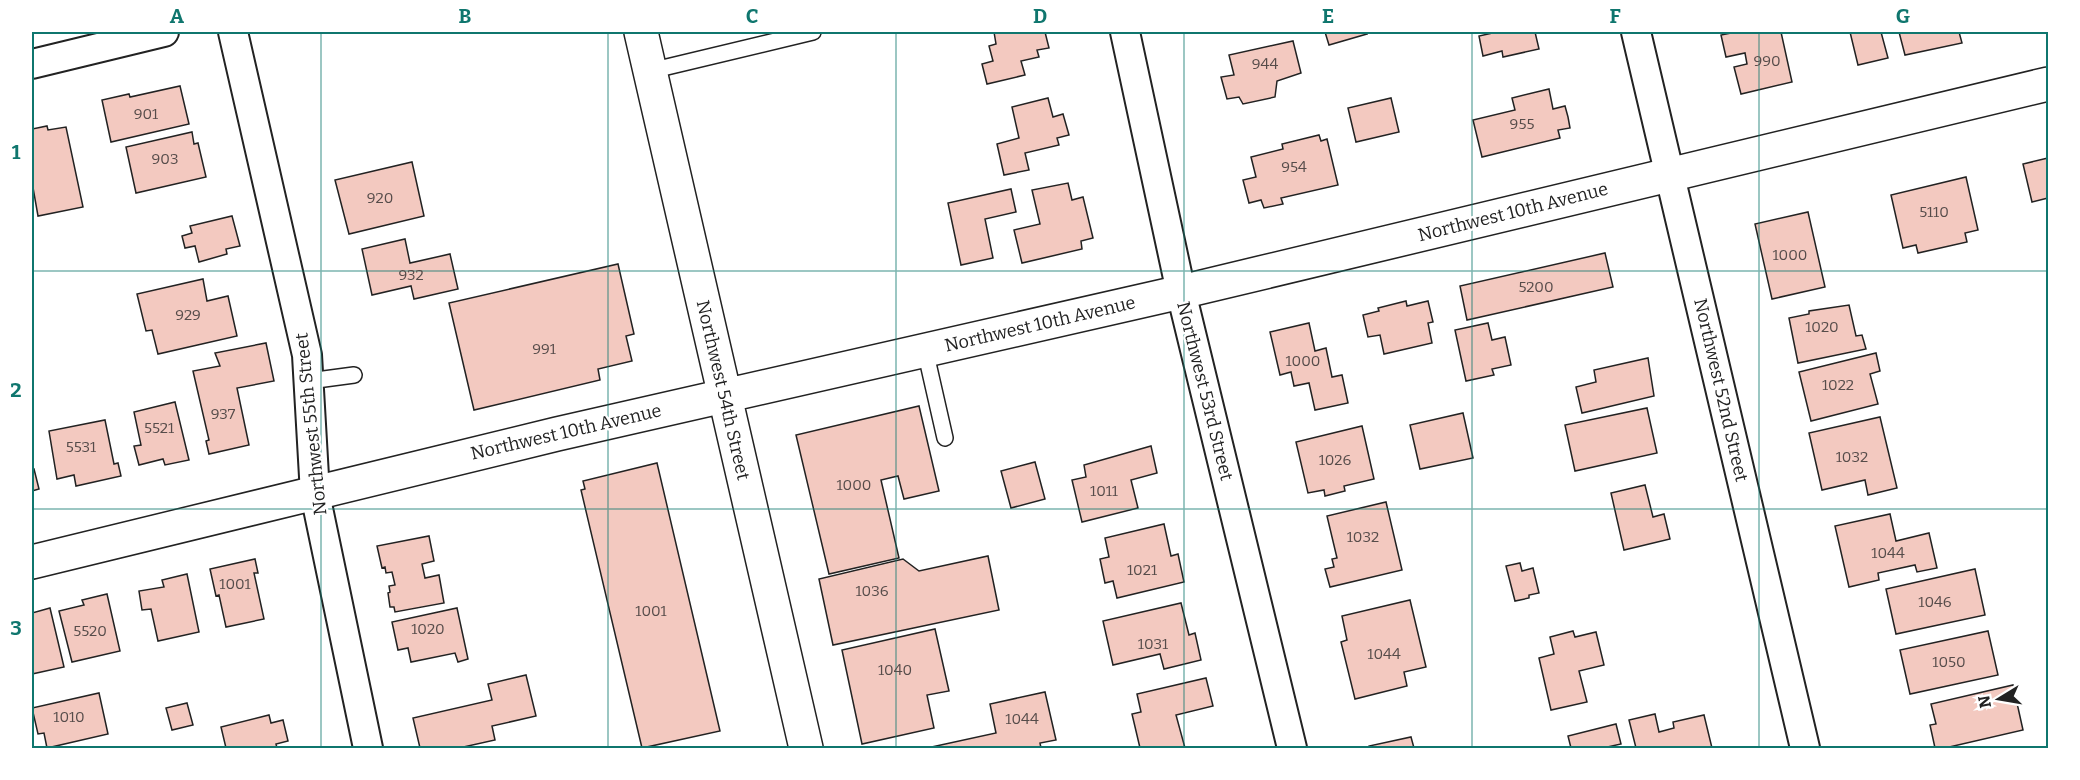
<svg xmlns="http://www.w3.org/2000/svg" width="2080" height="780" font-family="Bitter,serif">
<rect width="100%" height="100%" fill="#fff"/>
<path fill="#f3c9c0" stroke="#222" stroke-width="1.5" d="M994,32H1045L1049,48L1037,50L1039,57L1021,61L1025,75L987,84L982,64L993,61L989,46L996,44Z
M1325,32H1366L1367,34L1329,45Z
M1497,32H1535L1539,49L1503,57L1502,51L1483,56L1479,36Z
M1736,32H1781L1792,82L1741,94L1734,67L1747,64L1745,53L1726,57L1721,35Z
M1850,32H1881L1888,58L1858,65Z
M1899,32H1959L1962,43L1905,55Z
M1293,41L1301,73L1277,81L1275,97L1243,104L1239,97L1227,99L1221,77L1234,75L1229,55Z
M180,86L189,124L111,142L102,100L129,94L130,97Z
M1549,89L1553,109L1565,106L1568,117L1570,128L1558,130L1560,138L1482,157L1473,120L1515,110L1512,98Z
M1048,98L1053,117L1063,114L1069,135L1057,138L1059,145L1025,153L1029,170L1004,175L997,144L1019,138L1012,107Z
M1391,98L1399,132L1356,142L1348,108Z
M47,126L48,130L66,127L83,207L38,216L32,182V129Z
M192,132L194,144L198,143L206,177L136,193L126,147Z
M1319,135L1321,141L1327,139L1338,185L1281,198L1283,204L1264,208L1261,200L1249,203L1243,180L1256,177L1251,157L1283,149L1282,144Z
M2048,158V202V198L2032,202L2023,164Z
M412,162L424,216L349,234L335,180Z
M1966,177L1978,230L1965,233L1967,242L1918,253L1916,245L1903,248L1891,195Z
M1068,183L1072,200L1083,197L1093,238L1081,241L1082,249L1022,263L1014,230L1040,224L1032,190Z
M1011,189L1016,212L985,219L993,258L961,265L948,203Z
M1808,212L1825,287L1772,299L1755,224Z
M232,216L240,246L226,249L227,254L199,262L195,246L185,248L182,236L192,233L190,226Z
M405,239L410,263L450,254L458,289L414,299L411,286L372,295L362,249Z
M1605,253L1613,287L1467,320L1460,286Z
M618,264L634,334L626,336L632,361L598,369L600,380L474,410L449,303Z
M203,279L207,301L228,296L237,336L158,354L152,330L146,331L137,294Z
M1406,301L1407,306L1428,301L1433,322L1428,323L1432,343L1384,354L1380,335L1368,337L1363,315L1379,311L1378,308Z
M1849,305L1856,336L1862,335L1866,349L1798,363L1789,318L1809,314V311Z
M1309,323L1315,351L1326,348L1332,377L1342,375L1348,403L1315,410L1309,383L1294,386L1291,372L1280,375L1270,332Z
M1488,323L1492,340L1505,337L1511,365L1492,369L1494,375L1466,381L1455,330Z
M266,343L274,381L237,388L249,445L209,454L206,441L209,440L193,371L220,366L215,353Z
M1876,353L1880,371L1870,374L1878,404L1811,421L1799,372Z
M1648,358L1654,396L1582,413L1576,387L1596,382L1594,370Z
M175,402L189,460L165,465L163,459L139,465L134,446L141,445L134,412Z
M919,406L939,491L904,499L898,476L881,480L899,558L829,574L796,435Z
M1647,408L1657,453L1575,471L1565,425Z
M1463,413L1473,458L1420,469L1410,425Z
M1880,417L1897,488L1868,495L1865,480L1822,490L1809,433Z
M105,420L114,464L118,463L121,476L76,486L74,475L57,479L49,431Z
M1362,426L1374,479L1344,486L1345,491L1325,496L1324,490L1308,493L1296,442Z
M1151,446L1157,473L1131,480L1138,508L1082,522L1072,480L1086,477L1084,465Z
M1035,462L1045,499L1011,508L1001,471Z
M657,463L720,731L642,748L581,490L585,489L583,481Z
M34,469L39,489L32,491V470Z
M1645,485L1653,517L1664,514L1670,539L1624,550L1611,493Z
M1386,502L1402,570L1330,587L1325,569L1334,567L1332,559L1337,558L1327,516Z
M1890,514L1896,541L1929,533L1937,568L1917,572L1915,565L1878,573L1879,580L1849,587L1835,526Z
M1164,524L1171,556L1178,554L1184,582L1117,598L1113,581L1105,583L1100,559L1109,557L1105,538Z
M429,536L434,561L422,564L425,578L439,575L444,603L395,612L394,607H390L388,593L390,592L389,586L395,585L392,572L386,573L385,567L382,568L377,546Z
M988,556L999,610L833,645L819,579L903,559L919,571Z
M255,559L258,573H254L264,619L226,627L219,595L216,596L210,569Z
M1520,563L1522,571L1533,568L1539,593L1529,595V598L1515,601L1506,566Z
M1975,569L1985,615L1896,634L1886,589Z
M187,574L199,632L158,641L151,609L142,610L139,591L164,587L162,580Z
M107,594L120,651L72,662L59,611L84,605L82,600Z
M1410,600L1426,667L1404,672L1407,686L1355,699L1341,642L1347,640L1342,616Z
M1181,603L1189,635L1195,633L1201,660L1164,669L1160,654L1113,665L1103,621Z
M50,608L64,667L32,674V613Z
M457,608L468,659L458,662L455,653L411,662L408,648L398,650L392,622Z
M935,629L949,691L927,695L934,728L862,744L842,650Z
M1573,631L1575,637L1596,632L1604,665L1579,671L1587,702L1551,710L1539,658L1554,654L1550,637Z
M1988,631L1998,675L1910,694L1900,650Z
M526,675L536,716L492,726L495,740L459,748H420L413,718L492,700L488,684Z
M1206,678L1213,706L1176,715L1185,748H1140L1132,714L1141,712L1137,694Z
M2013,685L2023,730L1945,748H1935L1930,725L1936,724L1931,704Z
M1045,692L1056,740L1040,743L1041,748H927L996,733L990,704Z
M99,693L108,734L47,748L44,733L38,734L32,708Z
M187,703L193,725L172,730L166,708Z
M1655,714L1659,732L1674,728L1673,722L1704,715L1712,748H1636L1629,720Z
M269,715L271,723L283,720L288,741L276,744L277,748H226L221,727Z
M1616,724L1621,744L1603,748H1571L1568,736Z
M1411,737L1414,748H1369V746Z"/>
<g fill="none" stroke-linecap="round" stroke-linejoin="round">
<g stroke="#222" stroke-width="18">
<path id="lane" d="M650,71L813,32
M925,350L945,438
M309,381L354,375"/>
</g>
<g stroke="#222" stroke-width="32">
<path id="street" d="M233,32L307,355L315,494L368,748
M1125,32L1181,292L1292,748
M1636,32L1805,748
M32,64L164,32"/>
</g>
<g stroke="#222" stroke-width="36">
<path id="secondary" d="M641,32L806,748
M32,562L557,434L1181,292L2048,84"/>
</g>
<use href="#lane" stroke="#fff" stroke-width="15"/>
<use href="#street" stroke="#fff" stroke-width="28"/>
<use href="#secondary" stroke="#fff" stroke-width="33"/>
</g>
<path fill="none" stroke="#0f766e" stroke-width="1.5" stroke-opacity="0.55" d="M321,32V748M608,32V748M896,32V748M1184,32V748M1472,32V748M1759,32V748M32,271H2048M32,509H2048"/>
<g text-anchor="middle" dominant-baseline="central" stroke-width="4.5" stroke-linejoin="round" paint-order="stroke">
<g font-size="15" fill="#564c4a">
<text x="1767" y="61">990</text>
<text x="1265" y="64">944</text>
<text x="146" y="114">901</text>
<text x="1522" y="124">955</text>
<text x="165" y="159">903</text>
<text x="1294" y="167">954</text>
<text x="380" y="198">920</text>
<text x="1934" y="212">5110</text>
<text x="1790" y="255">1000</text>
<text x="411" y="275">932</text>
<text x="1536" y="287">5200</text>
<text x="188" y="315">929</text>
<text x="1822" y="327">1020</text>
<text x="544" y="349">991</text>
<text x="1303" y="361">1000</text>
<text x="1838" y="385">1022</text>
<text x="223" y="414">937</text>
<text x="159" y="428">5521</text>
<text x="81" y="447">5531</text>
<text x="1852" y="457">1032</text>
<text x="1335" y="460">1026</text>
<text x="854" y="485">1000</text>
<text x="1104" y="491">1011</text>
<text x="1363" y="537">1032</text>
<text x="1888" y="553">1044</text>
<text x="1142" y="570">1021</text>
<text x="235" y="584">1001</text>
<text x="872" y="591">1036</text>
<text x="1935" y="602">1046</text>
<text x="651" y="611">1001</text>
<text x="428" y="629">1020</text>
<text x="90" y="631">5520</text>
<text x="1153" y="644">1031</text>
<text x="1384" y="654">1044</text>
<text x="1949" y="662">1050</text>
<text x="895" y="670">1040</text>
<text x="69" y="717">1010</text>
<text x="1022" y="719">1044</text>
</g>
<g font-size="18" fill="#222" stroke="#fff">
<text transform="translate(1513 212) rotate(-14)">Northwest 10th Avenue</text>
<text transform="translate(1040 324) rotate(-13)">Northwest 10th Avenue</text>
<text transform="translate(723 390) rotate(77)">Northwest 54th Street</text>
<text transform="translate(1721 390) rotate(77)">Northwest 52nd Street</text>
<text transform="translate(1205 391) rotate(76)">Northwest 53rd Street</text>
<text transform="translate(311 424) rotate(-96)">Northwest 55th Street</text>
<text transform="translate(566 432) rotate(-13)">Northwest 10th Avenue</text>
</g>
</g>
<rect width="2080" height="780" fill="none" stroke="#ffffff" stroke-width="66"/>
<g transform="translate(1999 699) rotate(259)" stroke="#ffffff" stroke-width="4.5" paint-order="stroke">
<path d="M0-4.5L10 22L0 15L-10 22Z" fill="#222222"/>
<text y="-9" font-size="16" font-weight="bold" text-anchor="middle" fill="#222222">N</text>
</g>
<rect x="33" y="33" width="2014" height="714" fill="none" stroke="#0f766e" stroke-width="2"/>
<g font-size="20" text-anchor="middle" font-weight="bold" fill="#0f766e">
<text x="177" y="23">A</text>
<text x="465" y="23">B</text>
<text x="752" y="23">C</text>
<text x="1040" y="23">D</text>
<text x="1328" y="23">E</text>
<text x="1615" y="23">F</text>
<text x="1903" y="23">G</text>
<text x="16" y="159">1</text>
<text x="16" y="397">2</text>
<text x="16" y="635">3</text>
</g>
</svg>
